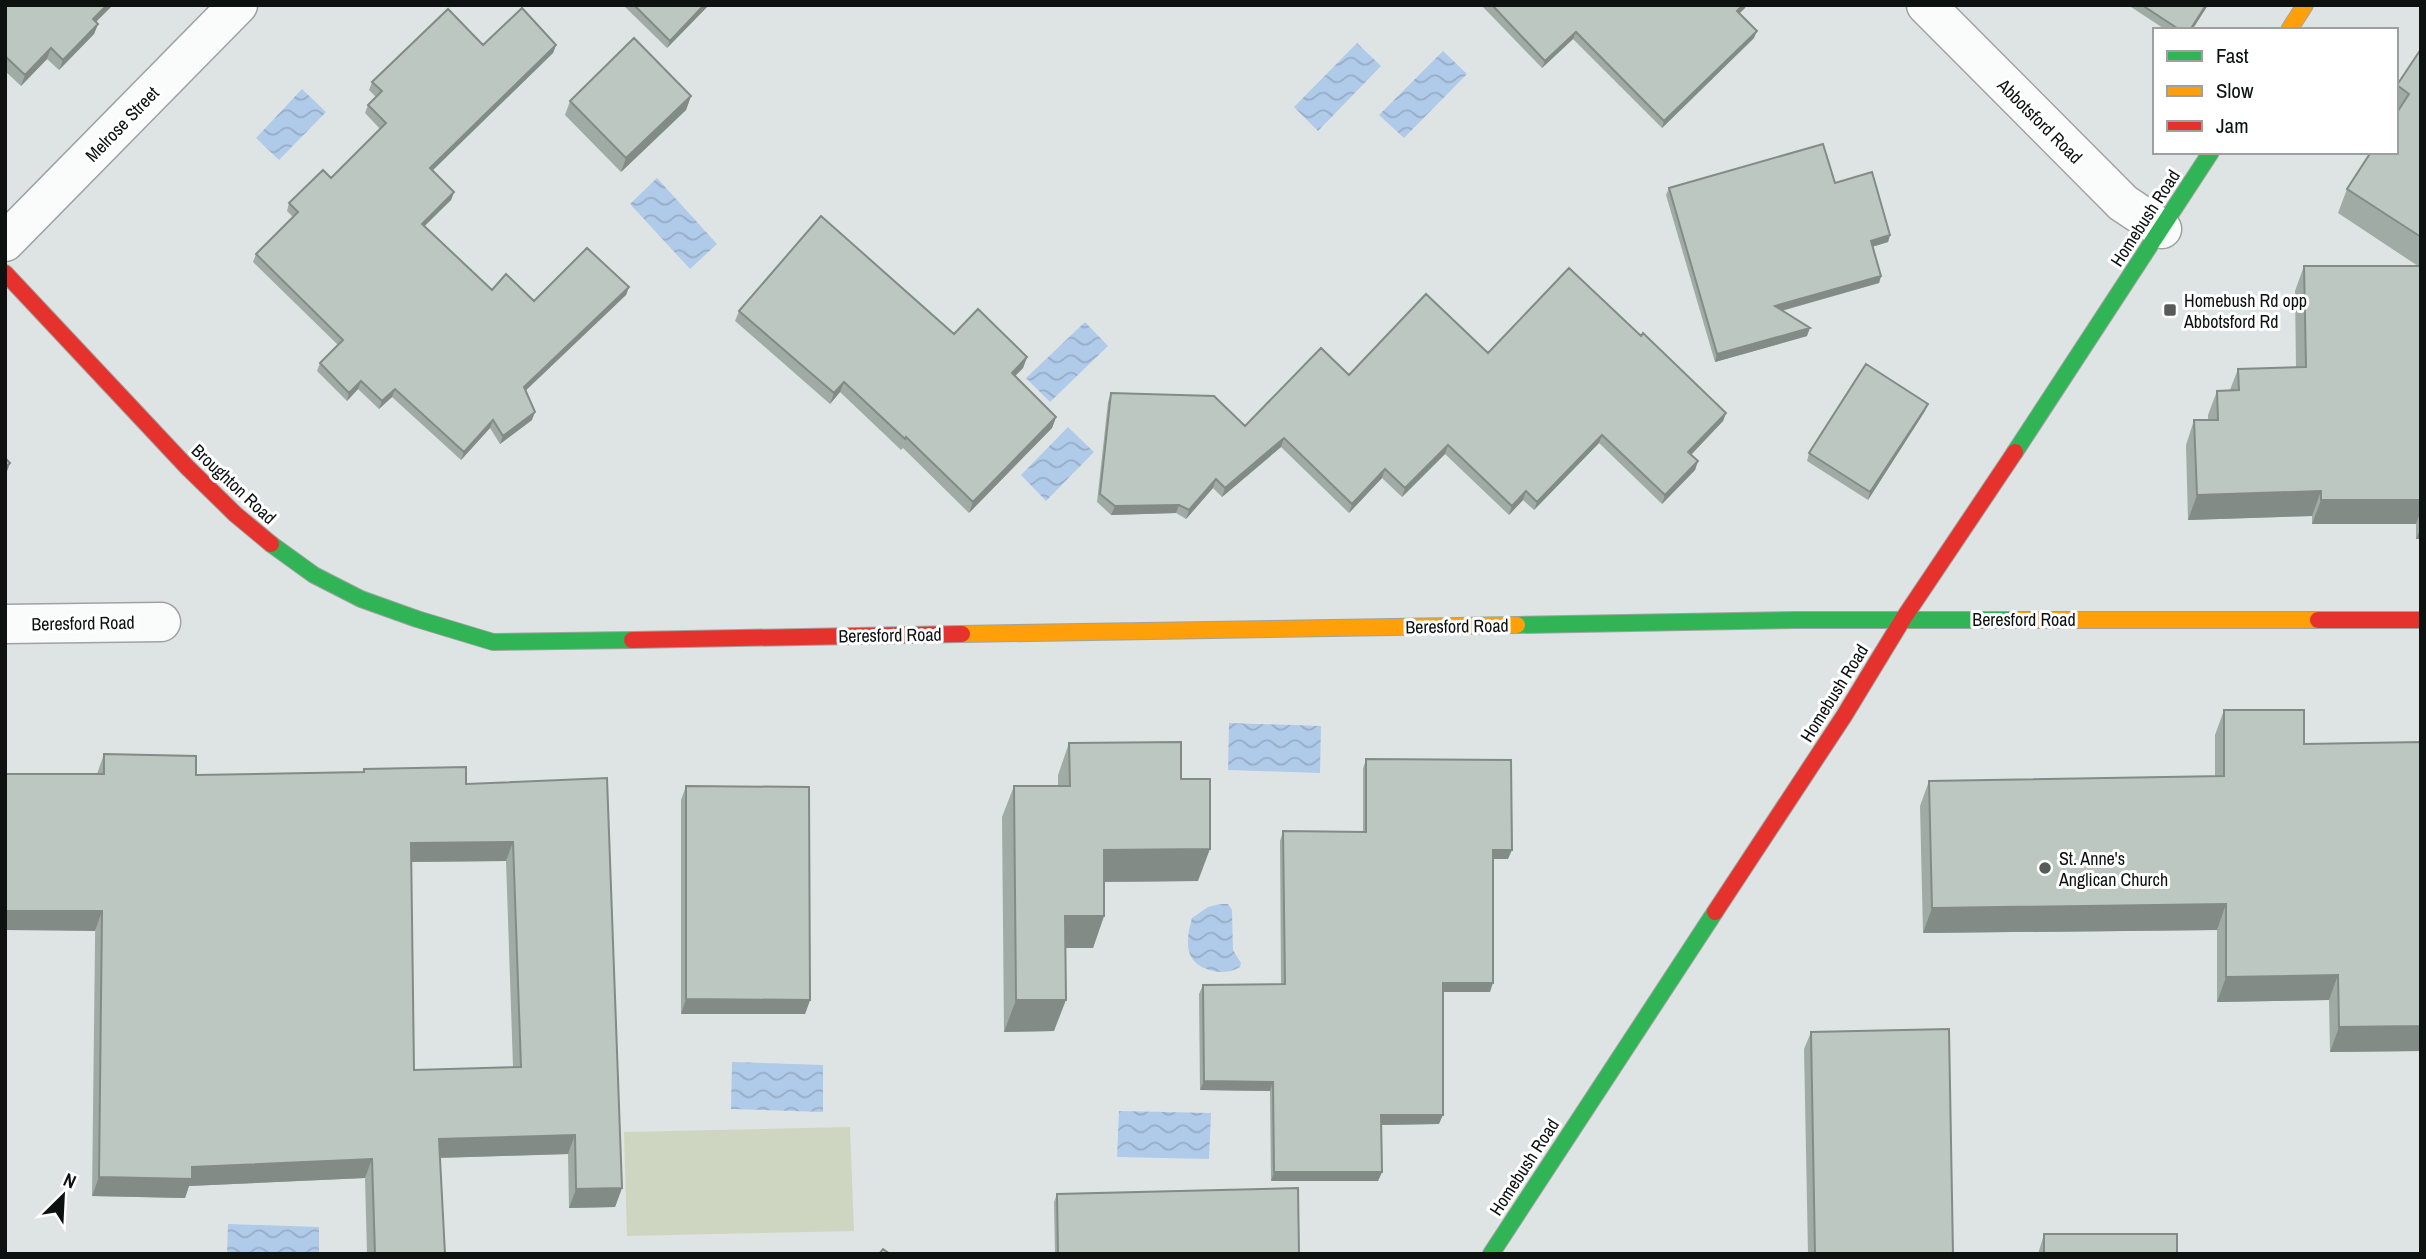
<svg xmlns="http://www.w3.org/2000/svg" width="2426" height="1259" font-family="'Archivo Narrow',sans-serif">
<defs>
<pattern id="water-waves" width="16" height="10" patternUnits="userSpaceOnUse" patternTransform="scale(1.75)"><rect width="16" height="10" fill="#b0cae9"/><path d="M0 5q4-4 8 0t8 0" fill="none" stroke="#96acc7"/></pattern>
</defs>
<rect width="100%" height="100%" fill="#dee4e3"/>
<path fill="#ced6c1" d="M850,1127L854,1231L627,1236L624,1132Z"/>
<path fill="url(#water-waves)" d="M1357,43L1381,66L1318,131L1294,107Z
M1443,51L1467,74L1404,138L1379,115Z
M302,89L326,112L279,160L256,138Z
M657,178L717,244L690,269L630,204Z
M1085,322L1108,346L1050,402L1026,378Z
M1068,427L1094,452L1046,501L1021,475Z
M1229,723L1321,726L1320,773L1228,770Z
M1220,904H1228L1232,910L1233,950L1241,963L1240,967C1232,972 1223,973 1213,971C1184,964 1185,943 1192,918L1208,907Z
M732,1062L823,1065V1112L731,1109Z
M1119,1111L1211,1113L1209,1159L1117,1157Z
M228,1224L319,1227V1254H227Z"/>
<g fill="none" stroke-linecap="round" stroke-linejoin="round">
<g stroke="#9ea3a2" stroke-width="41">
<path id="street" d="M1926,5L2123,203L2162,229
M5,242L238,5
M5,624L161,622"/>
</g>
<g stroke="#9ea3a2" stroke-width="18">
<path id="fast" d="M2015,452L2211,152
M271,544L314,575L361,599L417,619L493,642L632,640
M1517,625L1796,620H2017
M1491,1254L1715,912"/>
</g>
<g stroke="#9ea3a2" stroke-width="18">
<path id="slow" d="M2289,30L2305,5
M2017,620H2318
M962,634L1517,625"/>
</g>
<g stroke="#9ea3a2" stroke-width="18">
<path id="jam" d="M5,273L187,467L235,514L271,544
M2318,620H2421
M632,640L962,634
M1715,912L1844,716L1903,619L2015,452"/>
</g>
<use href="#street" stroke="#fafbfb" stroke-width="38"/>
<use href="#fast" stroke="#30b455" stroke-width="16"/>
<use href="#slow" stroke="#ff9f0a" stroke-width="16"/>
<use href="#jam" stroke="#e5322d" stroke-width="16"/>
</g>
<path fill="#a1aba5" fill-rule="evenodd" d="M5,5L96,22L98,24L94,34L59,70L47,59L21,86L5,71Z
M623,5H709L667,48Z
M1484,5H1746L1745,8L1740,13L1754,38L1662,128L1573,39L1542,68L1483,7Z
M2128,5H2208L2192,30H2166Z
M483,45H556L553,53L432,170L454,192L451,200L425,226L492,290L534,301L629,287L626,295L525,391L532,420L500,444L490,428L461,460L392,397L379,409L358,389L347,401L317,371L320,363L338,345L253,262L256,254L293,217L287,211L289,203L331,178L380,129L365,113L368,105L376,97L369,90L372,82Z
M2421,49V539H2416V524H2312V516L2188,520L2186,445L2194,420H2208V415L2217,391L2230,390L2238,369L2296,367L2295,291L2304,266H2418L2338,213L2347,189L2396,152L2397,85Z
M691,96L686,110L621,172L565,115L570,101Z
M1835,183L1890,235L1888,242L1872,247L1881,276L1879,283L1782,311L1807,336L1715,362L1666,195L1669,188Z
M739,311L954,334L1027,357L1023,368L1015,376L1056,417L1052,428L969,513L903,448L901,450L840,392L830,404L735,321Z
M1641,336L1726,413L1723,421L1691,455L1698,461L1695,470L1662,504L1599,443L1534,510L1523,500L1509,515L1445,454L1402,497L1382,478L1349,513L1281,447L1222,497L1213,488L1186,519L1176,513L1111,515L1097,502L1108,402L1111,393L1245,426L1349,375L1488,353Z
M1925,411L1868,500L1807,461L1809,453Z
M2224,710L2304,744L2421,742V1051L2330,1052L2329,1000L2217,1002V930L1923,933L1920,806L1929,781L2215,776V735Z
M1069,743L1181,779L1198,881L1104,882V916L1093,948H1066L1054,1031L1004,1032L1002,817L1014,786H1058V775Z
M104,754L196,775L363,772L364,769L466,784L607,778L622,1188L615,1207L569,1208L568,1154L440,1158L445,1254H367L365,1178L189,1186L185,1198L92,1196L97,774ZM506,861L513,1067L414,1070L411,862Z
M1366,759L1508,859H1493L1490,992H1443L1439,1124L1381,1125L1382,1172L1378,1181H1271L1270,1091L1200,1090L1199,994L1203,985L1281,984L1280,841L1283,831L1363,832V769Z
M686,786L810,1000L805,1014H681V800Z
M1811,1032L1953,1254H1808L1804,1049Z
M1057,1194L1299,1254H1055L1054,1202Z
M2044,1234L2177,1254H2038Z"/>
<path fill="#838b86" d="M107,5H113L89,29L93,19Z
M704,5H709L667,48L670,41Z
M1743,5H1746L1745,8L1734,18L1737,11Z
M2206,5H2208L2192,30H2190Z
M98,24L94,34L59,70L63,60Z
M1757,31L1754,38L1662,128L1664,121Z
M1576,32L1573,39L1542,68L1545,61Z
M556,45L553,53L427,176L430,168Z
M51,48L47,59L21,86L25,75Z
M691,96L686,110L621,172L626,158Z
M454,192L451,200L419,231L422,224Z
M1890,235L1888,242L1868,248L1871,241Z
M1881,276L1879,283L1773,313L1775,306Z
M629,287L626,295L521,395L524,387Z
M1810,328L1807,336L1715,362L1717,354Z
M1027,357L1023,368L1008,383L1012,373Z
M361,381L358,389L347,401L349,393Z
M844,382L840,392L830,404L834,393Z
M395,389L392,397L379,409L382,401Z
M1928,404L1925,411L1868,500L1870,492Z
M535,412L532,420L500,444L503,436Z
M1726,413L1723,421L1685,461L1688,452Z
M1056,417L1052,428L969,513L973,502Z
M493,420L490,428L461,460L464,452Z
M1602,435L1599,443L1534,510L1537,502Z
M1284,438L1281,447L1222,497L1225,488Z
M1448,445L1445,454L1402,497L1405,488Z
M1698,461L1695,470L1662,504L1665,495Z
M10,463L5,477V468Z
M1385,469L1382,478L1349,513L1352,504Z
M1216,479L1213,488L1186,519L1189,510Z
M1526,491L1523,500L1509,515L1512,506Z
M2321,491L2312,516L2188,520L2197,495Z
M2321,500H2421V511L2416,524H2312Z
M1179,505L1176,513L1111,515L1115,506Z
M2421,527V539H2416Z
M513,842L506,861L404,862L411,843Z
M1210,849L1198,881L1093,882L1104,850Z
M1493,850H1512L1508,859H1490Z
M2226,904L2217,930L1923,933L1932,908Z
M5,911H102L95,931L5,930Z
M1065,916H1104L1093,948H1054Z
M2338,975L2329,1000L2217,1002L2226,977Z
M1443,983H1493L1490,992H1439Z
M686,999L810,1000L805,1014H681Z
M1016,1000H1066L1054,1031L1004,1032Z
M2421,1026V1051L2330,1052L2339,1027Z
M1204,1081L1273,1082L1270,1091L1200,1090Z
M1381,1115H1443L1439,1124L1378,1125Z
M575,1135L568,1154L432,1158L439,1139Z
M372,1159L365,1178L189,1186L185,1198L92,1196L99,1177L192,1167Z
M1274,1172H1382L1378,1181H1271Z
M622,1188L615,1207L569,1208L576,1189Z"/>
<path fill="#bbc7c0" stroke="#838b86" stroke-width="2" fill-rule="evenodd" d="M5,5H107L93,19L98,24L63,60L51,48L25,75L5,56Z
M634,5H704L670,41Z
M1492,5H1743L1737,11L1757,31L1664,121L1576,32L1545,61Z
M2142,5H2206L2190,30H2180Z
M522,8L556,45L430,168L454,192L422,224L492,290L506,274L534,301L587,248L629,287L524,387L535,412L503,436L493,420L464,452L395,389L382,401L361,381L349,393L320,363L343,340L256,254L298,212L289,203L323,170L331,178L386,123L368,105L382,91L372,82L448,9L483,45Z
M634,38L691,96L626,158L570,101Z
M2421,49V237L2347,189L2371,152H2396V114L2409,94L2397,85Z
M1823,144L1835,183L1872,172L1890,235L1871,241L1881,276L1775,306L1810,328L1717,354L1669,188Z
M821,216L954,334L978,309L1027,357L1012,373L1056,417L973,502L906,437L905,439L844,382L834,393L739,311Z
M2304,266H2421V500H2321V491L2197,495L2194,420H2218L2217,391L2239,390L2238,369L2306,367Z
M1569,268L1641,336L1643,333L1726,413L1688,452L1698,461L1665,495L1602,435L1537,502L1526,491L1512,506L1448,445L1405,488L1385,469L1352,504L1284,438L1225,488L1216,479L1189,510L1179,505L1115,506L1100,494L1111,393L1214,396L1245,426L1321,348L1349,375L1426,294L1488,353Z
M1866,364L1928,404L1870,492L1809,453Z
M5,458L10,463L5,468Z
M2224,710H2304V744L2421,742V1026L2339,1027L2338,975L2226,977V904L1932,908L1929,781L2224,776Z
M1181,742V779H1210V849L1104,850V916H1065L1066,1000H1016L1014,786H1070L1069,743Z
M104,754L196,756V775L364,772V769L466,767V784L607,778L622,1188L576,1189L575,1135L439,1139L445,1254H375L372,1159L192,1167V1179L99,1177L102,911H5V774H104ZM513,842L521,1067L414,1070L411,843Z
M1366,759L1511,760L1512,850H1493V983H1443V1115H1381L1382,1172H1274L1273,1082L1204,1081L1203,985L1285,984L1283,831L1366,832Z
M686,786L809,787L810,1000L686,999Z
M1949,1029L1953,1254H1815L1811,1032Z
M1298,1188L1299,1254H1058L1057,1194Z
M2044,1234H2177V1254H2044Z
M883,1249L890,1254H879Z"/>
<g fill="#565b5a" stroke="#fff" stroke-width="2.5">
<rect x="2163" y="303" width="14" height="14" rx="3.5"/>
<circle cx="2045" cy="868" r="7"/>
</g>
<g text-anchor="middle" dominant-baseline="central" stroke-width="6" stroke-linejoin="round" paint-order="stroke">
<g font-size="18" fill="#0d1110" stroke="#fff">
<text transform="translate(2040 121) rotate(45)">Abbotsford Road</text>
<text transform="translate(122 124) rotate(-46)">Melrose Street</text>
<text transform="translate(2145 218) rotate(-57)">Homebush Road</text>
<text transform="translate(234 484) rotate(43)">Broughton Road</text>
<text x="2024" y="619">Beresford Road</text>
<text transform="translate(83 623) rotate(-1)">Beresford Road</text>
<text transform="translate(1457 626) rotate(-1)">Beresford Road</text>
<text transform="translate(890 635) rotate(-1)">Beresford Road</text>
<text transform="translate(1834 693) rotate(-58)">Homebush Road</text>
<text transform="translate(1524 1167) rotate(-57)">Homebush Road</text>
</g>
<g font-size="18" fill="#0d1110" stroke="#fff" text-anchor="start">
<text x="2184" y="300">Homebush Rd opp<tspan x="2184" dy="21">Abbotsford Rd</tspan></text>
<text x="2059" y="858">St. Anne's<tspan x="2059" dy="21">Anglican Church</tspan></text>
</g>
</g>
<rect width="2426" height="1259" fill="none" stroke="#0d1110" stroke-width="14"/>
<rect x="2153" y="28" width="245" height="126" fill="#ffffff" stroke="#9ea09f" stroke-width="2"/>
<rect x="2167" y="51" width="35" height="10" fill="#30b455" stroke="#9ea09f" stroke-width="2"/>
<text x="2216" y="63" font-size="21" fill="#0d1110">Fast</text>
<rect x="2167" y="86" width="35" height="10" fill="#ff9f0a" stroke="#9ea09f" stroke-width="2"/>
<text x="2216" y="98" font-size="21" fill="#0d1110">Slow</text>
<rect x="2167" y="121" width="35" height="10" fill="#e5322d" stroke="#9ea09f" stroke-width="2"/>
<text x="2216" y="133" font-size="21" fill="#0d1110">Jam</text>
<g transform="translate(63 1196) rotate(24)" stroke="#ffffff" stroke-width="5" paint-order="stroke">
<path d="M0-5L12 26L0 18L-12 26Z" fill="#0d1110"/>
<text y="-10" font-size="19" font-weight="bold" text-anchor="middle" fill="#0d1110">N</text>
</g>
</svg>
